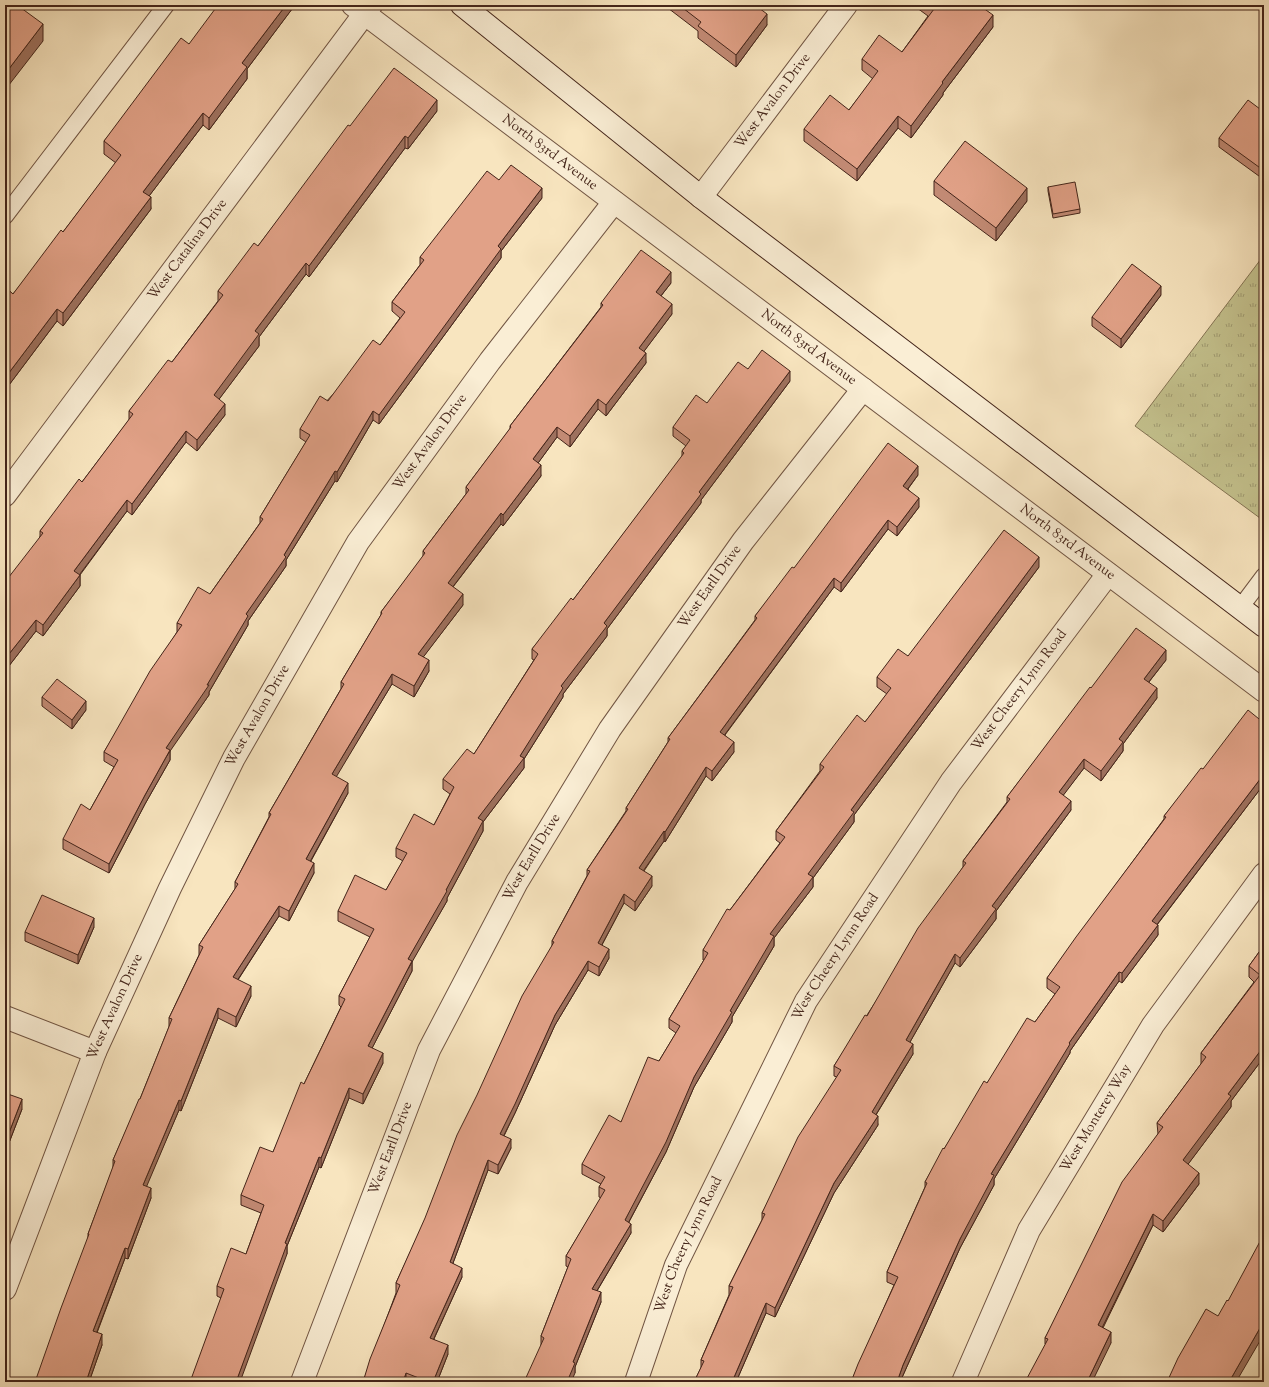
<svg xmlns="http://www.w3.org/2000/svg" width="1269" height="1387" font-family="'Sorts Mill Goudy',serif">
<defs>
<pattern id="grass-tufts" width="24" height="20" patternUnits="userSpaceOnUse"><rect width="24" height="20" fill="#c4c28e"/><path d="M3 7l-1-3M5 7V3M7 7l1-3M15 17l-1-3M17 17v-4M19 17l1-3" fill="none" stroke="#a19d73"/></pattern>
</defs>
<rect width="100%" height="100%" fill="#f8e5bf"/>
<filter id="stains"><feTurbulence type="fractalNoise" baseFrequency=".005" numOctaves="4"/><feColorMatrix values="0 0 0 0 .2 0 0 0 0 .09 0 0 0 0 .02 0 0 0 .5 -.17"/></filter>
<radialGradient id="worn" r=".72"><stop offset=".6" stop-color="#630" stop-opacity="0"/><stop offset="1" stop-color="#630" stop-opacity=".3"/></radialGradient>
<path fill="url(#grass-tufts)" stroke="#847454" d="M1264,255V521L1135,426Z"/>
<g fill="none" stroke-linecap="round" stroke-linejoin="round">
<g stroke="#715543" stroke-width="18">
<path id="lane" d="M5,216L166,5
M1240,608L1264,576"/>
</g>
<g stroke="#715543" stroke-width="24">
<g id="street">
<path id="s1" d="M353,5L1264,691"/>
<path id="s2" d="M701,197L846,5"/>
<path id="s3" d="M5,495L371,5"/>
<path d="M5,1017L95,1052"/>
<path id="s4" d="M5,1289L95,1052L170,888L234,758L358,542L490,361L614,202"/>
<path id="s5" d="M302,1382L429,1050L517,882L610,729L743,541L863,389"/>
<path id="s6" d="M636,1382L676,1265L806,1001L951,782L1108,574"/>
<path id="s7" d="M963,1382L1029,1230L1153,1025L1264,874"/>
</g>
</g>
<g stroke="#44251a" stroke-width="24">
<path id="secondary" d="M462,5L701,197L1264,626"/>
</g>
<use href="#lane" stroke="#faeed5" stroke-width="16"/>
<use href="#street" stroke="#faeed5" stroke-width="22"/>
<use href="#secondary" stroke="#faeed5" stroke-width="22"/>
</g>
<path fill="#c28a74" stroke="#44251a" d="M295,5L247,69V79L209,130L203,125L149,196L151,209L63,326L57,321L6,389V401L5,403V287L13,294L63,232L116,163L104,154V141L189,44Z
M664,5H762L759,8L767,25L736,67L698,38V31Z
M913,5H979L993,27L943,93V95L911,138L898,128L857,181L804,141V129L849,110L873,79L862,70V59L902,52L928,16Z
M437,111L408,149L405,148L309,277L306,274L259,337V346L219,399L225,415L197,451L186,442L132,515L127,511L80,575V586L43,636L36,631L5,671L40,536V531L82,482L129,420V411L172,362L218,301V291L258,246L350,126Z
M1264,112V178L1263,179L1219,147V138Z
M499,180L542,198L501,251V258L379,424L373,420L337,482L335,481L286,560V566L248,621V625L209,692V695L170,750V760L145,804L109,873L63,849V839L90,810L114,767L104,761V752L177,632V623L210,594L260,523V517L306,442L300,438V429L380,345L400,318L392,311V302L420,265V257Z
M934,181L1027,201L996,241L934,195Z
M1048,187L1080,209V213L1053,218L1048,191Z
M671,283L661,296L672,314L644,351L646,363L606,416L598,409L570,447L557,437L538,463L541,476L503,526L501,524L453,587L463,605L423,657L429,671L414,697L392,684L336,776L348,793L311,861L314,873L289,921L279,916L238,980L251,996L236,1027L218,1018L181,1111L179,1110L146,1186L151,1198L128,1259L125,1258L97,1333L102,1345L89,1382L88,1234L113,1168V1160L140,1099L169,1027V1018L199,955V945L235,889V882L269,817V813L341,689V682L381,615V612L423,557V551L466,494V487L510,429V426L601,307V303Z
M1161,295L1121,348L1092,326V317Z
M748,369L790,381L701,500V503L607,629V636L563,694V697L524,759V768L483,822V831L447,898V901L412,961V971L372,1048L383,1063L363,1104L349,1098L321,1168L319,1167L287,1246V1254L221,1298L217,1296V1286L246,1254L261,1213L241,1205V1195L273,1152L304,1084L341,1007L339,1005V996L370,937L338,921V911L386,890L403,861L396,857V848L434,825L450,794L443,789V779L474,754L534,660L532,659V649L573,600L682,457V451L686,446L673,436V427L707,403Z
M918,475L908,489L919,507L897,536L888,529L841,592L834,587L725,735L734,752L712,781L706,776L665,842L664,841L644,871L652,886L635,911L624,903L602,945L609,958L599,976L588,970L555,1025L515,1113L504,1136L511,1148L498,1174L488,1170L453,1263L462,1277L434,1339L448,1354L437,1382H363L396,1293V1283L552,946V941L587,876V870L626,811V808L668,742V738L755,620V616L794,568Z
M1039,567L854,815V822L813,878V887L774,938V946L732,1017V1022L694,1087L666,1152L629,1222L631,1233L597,1291L601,1302L575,1367V1373L541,1345V1336L568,1267L566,1266V1256L601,1198L599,1197V1187L601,1184L582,1174V1164L621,1122L659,1061L676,1033L669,1028V1019L704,960H703V950L730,910L780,843L776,840V831L820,771V764L865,722L887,694L877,687V677Z
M1166,660L1149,682L1157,698L1123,744V751L1101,781L1084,768L1063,795L1071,810L996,911V919L960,967L955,963L910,1042L913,1054L876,1115L878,1125L834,1193L775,1317L766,1313L736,1382H694L701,1368V1360L729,1295V1286L762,1220V1213L837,1077L834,1076V1066L963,867V861L1007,802V797L1091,688Z
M42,697L86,710L72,729L42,706Z
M1264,723V784L1157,925L1158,935L1122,983L1119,981L1070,1051V1053L994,1179V1185L960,1248L900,1382H851L894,1285L887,1282V1272L925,1187V1182L944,1149L987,1083L1035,1022L1055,994L1047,988V978L1164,819V816L1203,769Z
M5,917L7,931V939L5,940Z
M94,927L78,964L25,941V932Z
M1262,948L1264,1057L1231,1101V1107L1188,1164L1199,1184L1163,1232L1153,1225L1103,1328L1111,1343L1045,1344V1338L1158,1134L1157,1123L1201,1064V1053L1254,982L1249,977V966Z
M5,1093L22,1109L7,1148L5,1147Z"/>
<path fill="#9e715e" stroke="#44251a" d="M286,5H295L247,69V79L209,130V118L242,63Z
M754,5H762L754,16Z
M767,14V25L736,67V55Z
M993,15V27L943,93V95L911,138V126L942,82Z
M43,24V41L5,90V74Z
M437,100V111L408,149V138Z
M203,113V125L143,204V192Z
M898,116V128L857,181V169Z
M405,136V148L309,277V266Z
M1264,169V178L1263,179V170Z
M542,188V198L501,251V258L379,424V415L498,246Z
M1027,188V201L996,241V228Z
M151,197V209L63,326V313Z
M306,263V274L259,337V346L214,406V395L255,331Z
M671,272V283L656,302V292Z
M1161,286V295L1121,348V339Z
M672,304V314L639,358V348Z
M57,309V321L6,389V401L5,403V378Z
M646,353V363L606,416V405Z
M790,371V381L701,500V503L607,629V636L563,694V697L524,759V768L483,822V831L447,898V901L408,969V959L446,890L478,818L520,756L561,686L604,623L699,492Z
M598,399V409L570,447V436Z
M225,404V415L197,451V440Z
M373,411V420L337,482V472Z
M557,427V437L533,470V459Z
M186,431V442L132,515V504Z
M541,465V476L503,526V515Z
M918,466V475L903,495V486Z
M335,471V481L286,560V566L248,621V625L209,692V695L166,757V748L207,685L246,614L284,555Z
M919,498V507L897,536V527Z
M127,500V511L74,582V571Z
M501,513V524L448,593V583Z
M888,520V529L841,592V583Z
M1039,557V567L854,815V822L813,878V887L774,938V946L732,1017V1022L694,1087L666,1152L625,1229V1220L694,1077L730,1011L770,934L808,874L851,810Z
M80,575V586L43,636V625Z
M834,578V587L720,741V732Z
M463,594V605L418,664V654Z
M36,620V631L5,671V659Z
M1166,650V660L1144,688V679Z
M429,660V671L414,697V686Z
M392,674V684L332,784V774Z
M1157,688V698L1123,744V751L1101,781V771L1119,739Z
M86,701V710L72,729V720Z
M734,742V752L712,781V771Z
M170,750V760L145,804L109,873V864L145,795Z
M1084,759V768L1059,801V792Z
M706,767V776L665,842V832Z
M1264,774V784L1152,931V921Z
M348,783V793L306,869V859Z
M1071,801V810L996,911V919L960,967V958L992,906Z
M664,831V841L639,877V868Z
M314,863V873L289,921V911Z
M652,876V886L635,911V902Z
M624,894V903L598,952V943Z
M279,906V916L233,987V977Z
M94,918V927L78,964V955Z
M1158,925V935L1122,983V973Z
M609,949V958L599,976V967Z
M955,954V963L906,1049V1040Z
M412,961V971L368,1056V1046Z
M588,961V970L555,1025L515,1113L500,1143V1134L555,1015Z
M1119,972V981L1070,1051V1053L994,1179V1185L960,1248L900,1382H897L903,1365L960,1239L991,1174L1069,1043Z
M251,986V996L236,1027V1017Z
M218,1008V1018L181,1111V1101Z
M913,1044V1054L872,1121V1112Z
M1264,1046V1057L1231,1101V1107L1183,1171V1160L1228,1094Z
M383,1053V1063L363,1104V1094Z
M349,1088V1098L321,1168V1158Z
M22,1099V1109L7,1148V1138Z
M179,1100V1110L143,1195V1185Z
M878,1116V1125L834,1193L775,1317V1308L834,1183Z
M511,1139V1148L498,1174V1165Z
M319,1157V1167L287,1246V1254L240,1382H236L285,1243Z
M488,1160V1170L450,1271V1262Z
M1199,1173V1184L1163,1232V1221Z
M151,1188V1198L128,1259V1249Z
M1153,1214V1225L1098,1336V1325Z
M631,1224V1233L592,1299V1289Z
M125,1248V1258L93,1342V1331Z
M462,1268V1277L430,1347V1338Z
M601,1292V1302L575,1367V1373L571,1382H567L573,1362Z
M766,1303V1313L736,1382H732Z
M1264,1321V1334L1236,1382H1229Z
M1111,1332V1343L1092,1382H1087Z
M102,1334V1345L89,1382H86Z
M448,1345V1354L437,1382H433Z
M406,1373V1382H403Z"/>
<path fill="#e1a187" stroke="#44251a" d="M5,5H17L43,24L5,74Z
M218,5H286L242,63L247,67L209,118L203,113L143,192L151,197L63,313L57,309L5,378V287L13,294L61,230L63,232L121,155L104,141L181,38L189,44Z
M679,5H755L767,14L736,55L698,26L701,22Z
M929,5H979L993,15L942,82L943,83L911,126L898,116L857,169L804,129L830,95L849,110L878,71L862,59L879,35L902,52L934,9Z
M394,68L437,100L408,138L405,136L309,266L306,263L255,331L259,334L214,395L225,404L197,440L186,431L132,504L127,500L74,571L80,575L43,625L36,620L5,659V582L43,533L40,531L79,479L82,482L133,414L129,411L168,360L172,362L223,295L218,291L254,243L258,246L348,125L350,126Z
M1248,100L1264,112V169L1263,170L1219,138Z
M965,141L1027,188L996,228L934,181Z
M511,165L542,188L498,246L501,249L379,415L373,411L337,472L335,471L284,555L286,557L246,614L248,616L207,685H209L166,748L170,750L145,795L109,864L63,839L81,804L90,810L118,760L104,752L150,671L182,625L177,623L198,587L210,594L263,519L260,517L310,435L300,429L320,396L328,401L373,340L380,345L405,312L392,302L424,260L420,257L487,171L499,180Z
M1075,182L1080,209L1053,214L1048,187Z
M641,250L671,272L656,292L672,304L639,348L646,353L606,405L598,399L570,436L557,427L533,459L541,465L503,515L501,513L448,583L463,594L418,654L429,660L414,686L392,674L332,774L348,783L306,859L314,863L289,911L279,906L233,977L251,986L236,1017L218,1008L181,1101L179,1100L143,1185L151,1188L128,1249L125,1248L93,1331L102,1334L86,1382H35L61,1308L89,1234H88L115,1161L113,1160L139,1099H140L172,1019L169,1018L203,947L199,945L238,884L235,882L271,814L269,813L344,684L341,682L382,613L381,612L425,553L423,551L469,490L466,487L511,427L510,426L603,305L601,303Z
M1132,264L1161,286L1121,339L1092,317Z
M762,350L790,371L699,492L701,494L604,623L607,626L561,686L563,688L520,756L524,758L478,818L483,821L446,890L447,891L408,959L412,961L368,1046L383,1053L363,1094L349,1088L321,1158L319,1157L285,1243L287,1244L236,1382H190L224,1289L217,1286L231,1248L246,1254L264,1205L241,1195L260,1147L273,1152L301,1082L304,1084L345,999L339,996L374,929L338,911L355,875L386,890L407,853L396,848L414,814L434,825L454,787L443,779L467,749L474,754L538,654L532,649L571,598L573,600L684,453L682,451L690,440L673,427L696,395L707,403L738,362L748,369Z
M888,443L918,466L903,486L919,498L897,527L888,520L841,583L834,578L720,732L734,742L712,771L706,767L665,832L664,831L639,868L652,876L635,902L624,894L598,943L609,949L599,967L588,961L555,1015L515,1104L500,1134L511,1139L498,1165L488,1160L450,1262L462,1268L430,1338L448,1345L433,1382H429L406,1373L403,1382H363L370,1359L400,1285L396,1283L425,1218L457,1135L477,1095L522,996L554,942L552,941L590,871L587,870L628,809L626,808L670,739L668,738L757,618L755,616L792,567L794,568Z
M1004,530L1039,557L851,810L854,812L808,874L813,877L770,934L774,936L730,1011L732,1012L694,1077L666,1142L625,1220L631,1224L592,1289L601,1292L573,1362L575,1363L567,1382H524L544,1338L541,1336L571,1259L566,1256L605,1190L599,1187L605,1177L582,1164L609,1115L621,1122L648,1057L659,1061L680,1026L669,1019L708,953L703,950L727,909L730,910L785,837L776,831L824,767L820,764L857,715L865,722L891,688L877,677L898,649L908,656Z
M1136,628L1166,650L1144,679L1157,688L1119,739L1123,742L1101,771L1084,759L1059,792L1071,801L992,906L996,909L960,958L955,954L906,1040L913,1044L872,1112L878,1116L834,1183L775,1308L766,1303L732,1382H694L704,1361L701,1360L733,1287L729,1286L765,1214L762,1213L798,1137L841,1070L834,1066L865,1015L867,1016L918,928L966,863L963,861L1010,799L1007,797L1090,687L1091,688Z
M57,679L86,701L72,720L42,697Z
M1248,710L1264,723V774L1152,921L1158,925L1122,973L1119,972L1069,1043L1070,1044L991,1174L994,1175L960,1239L903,1365L897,1382H851L858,1364L898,1277L887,1272L927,1183L925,1182L943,1148L944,1149L984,1081L987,1083L1027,1018L1035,1022L1060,987L1047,978L1076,937L1166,817L1164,816L1201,768L1203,769Z
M42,895L94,918L78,955L25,932Z
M5,917L7,931H5Z
M1262,948L1264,950V1046L1228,1094L1231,1096L1183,1160L1199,1173L1163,1221L1153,1214L1098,1325L1111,1332L1087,1382H1025L1048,1339L1045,1338L1122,1182L1163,1127L1157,1123L1206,1057L1201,1053L1260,975L1249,966Z
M5,1093L22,1099L7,1138L5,1137Z
M1264,1234V1321L1229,1382H1167L1178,1358L1206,1309L1218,1316L1227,1300L1228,1301Z"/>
<g text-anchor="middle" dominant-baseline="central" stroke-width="3" stroke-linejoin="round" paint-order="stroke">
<g font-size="14" fill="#44251a" stroke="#faeed5">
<text stroke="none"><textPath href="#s2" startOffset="120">West Avalon Drive</textPath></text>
<text stroke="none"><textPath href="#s1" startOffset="246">North 83rd Avenue</textPath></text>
<text stroke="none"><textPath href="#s3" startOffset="306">West Catalina Drive</textPath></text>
<text stroke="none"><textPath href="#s1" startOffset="570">North 83rd Avenue</textPath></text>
<text stroke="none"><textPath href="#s4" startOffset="951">West Avalon Drive</textPath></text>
<text stroke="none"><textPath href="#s1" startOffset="894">North 83rd Avenue</textPath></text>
<text stroke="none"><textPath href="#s5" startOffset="898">West Earll Drive</textPath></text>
<text stroke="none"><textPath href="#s6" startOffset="795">West Cheery Lynn Road</textPath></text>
<text stroke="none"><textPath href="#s4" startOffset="627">West Avalon Drive</textPath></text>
<text stroke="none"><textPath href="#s5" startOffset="574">West Earll Drive</textPath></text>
<text stroke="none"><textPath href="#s6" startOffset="471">West Cheery Lynn Road</textPath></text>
<text stroke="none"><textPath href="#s4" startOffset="303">West Avalon Drive</textPath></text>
<text stroke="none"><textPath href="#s7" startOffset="296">West Monterey Way</textPath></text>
<text stroke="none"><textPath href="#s5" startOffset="250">West Earll Drive</textPath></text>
<text stroke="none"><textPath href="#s6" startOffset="147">West Cheery Lynn Road</textPath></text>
</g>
</g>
<rect width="1269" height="1387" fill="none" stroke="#f8e5bf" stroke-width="20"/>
<rect x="6" y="6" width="1257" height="1375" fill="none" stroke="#44251a" stroke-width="2"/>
<rect x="10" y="10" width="1249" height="1367" fill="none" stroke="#44251a"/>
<rect width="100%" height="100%" filter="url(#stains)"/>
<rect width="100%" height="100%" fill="url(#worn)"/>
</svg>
